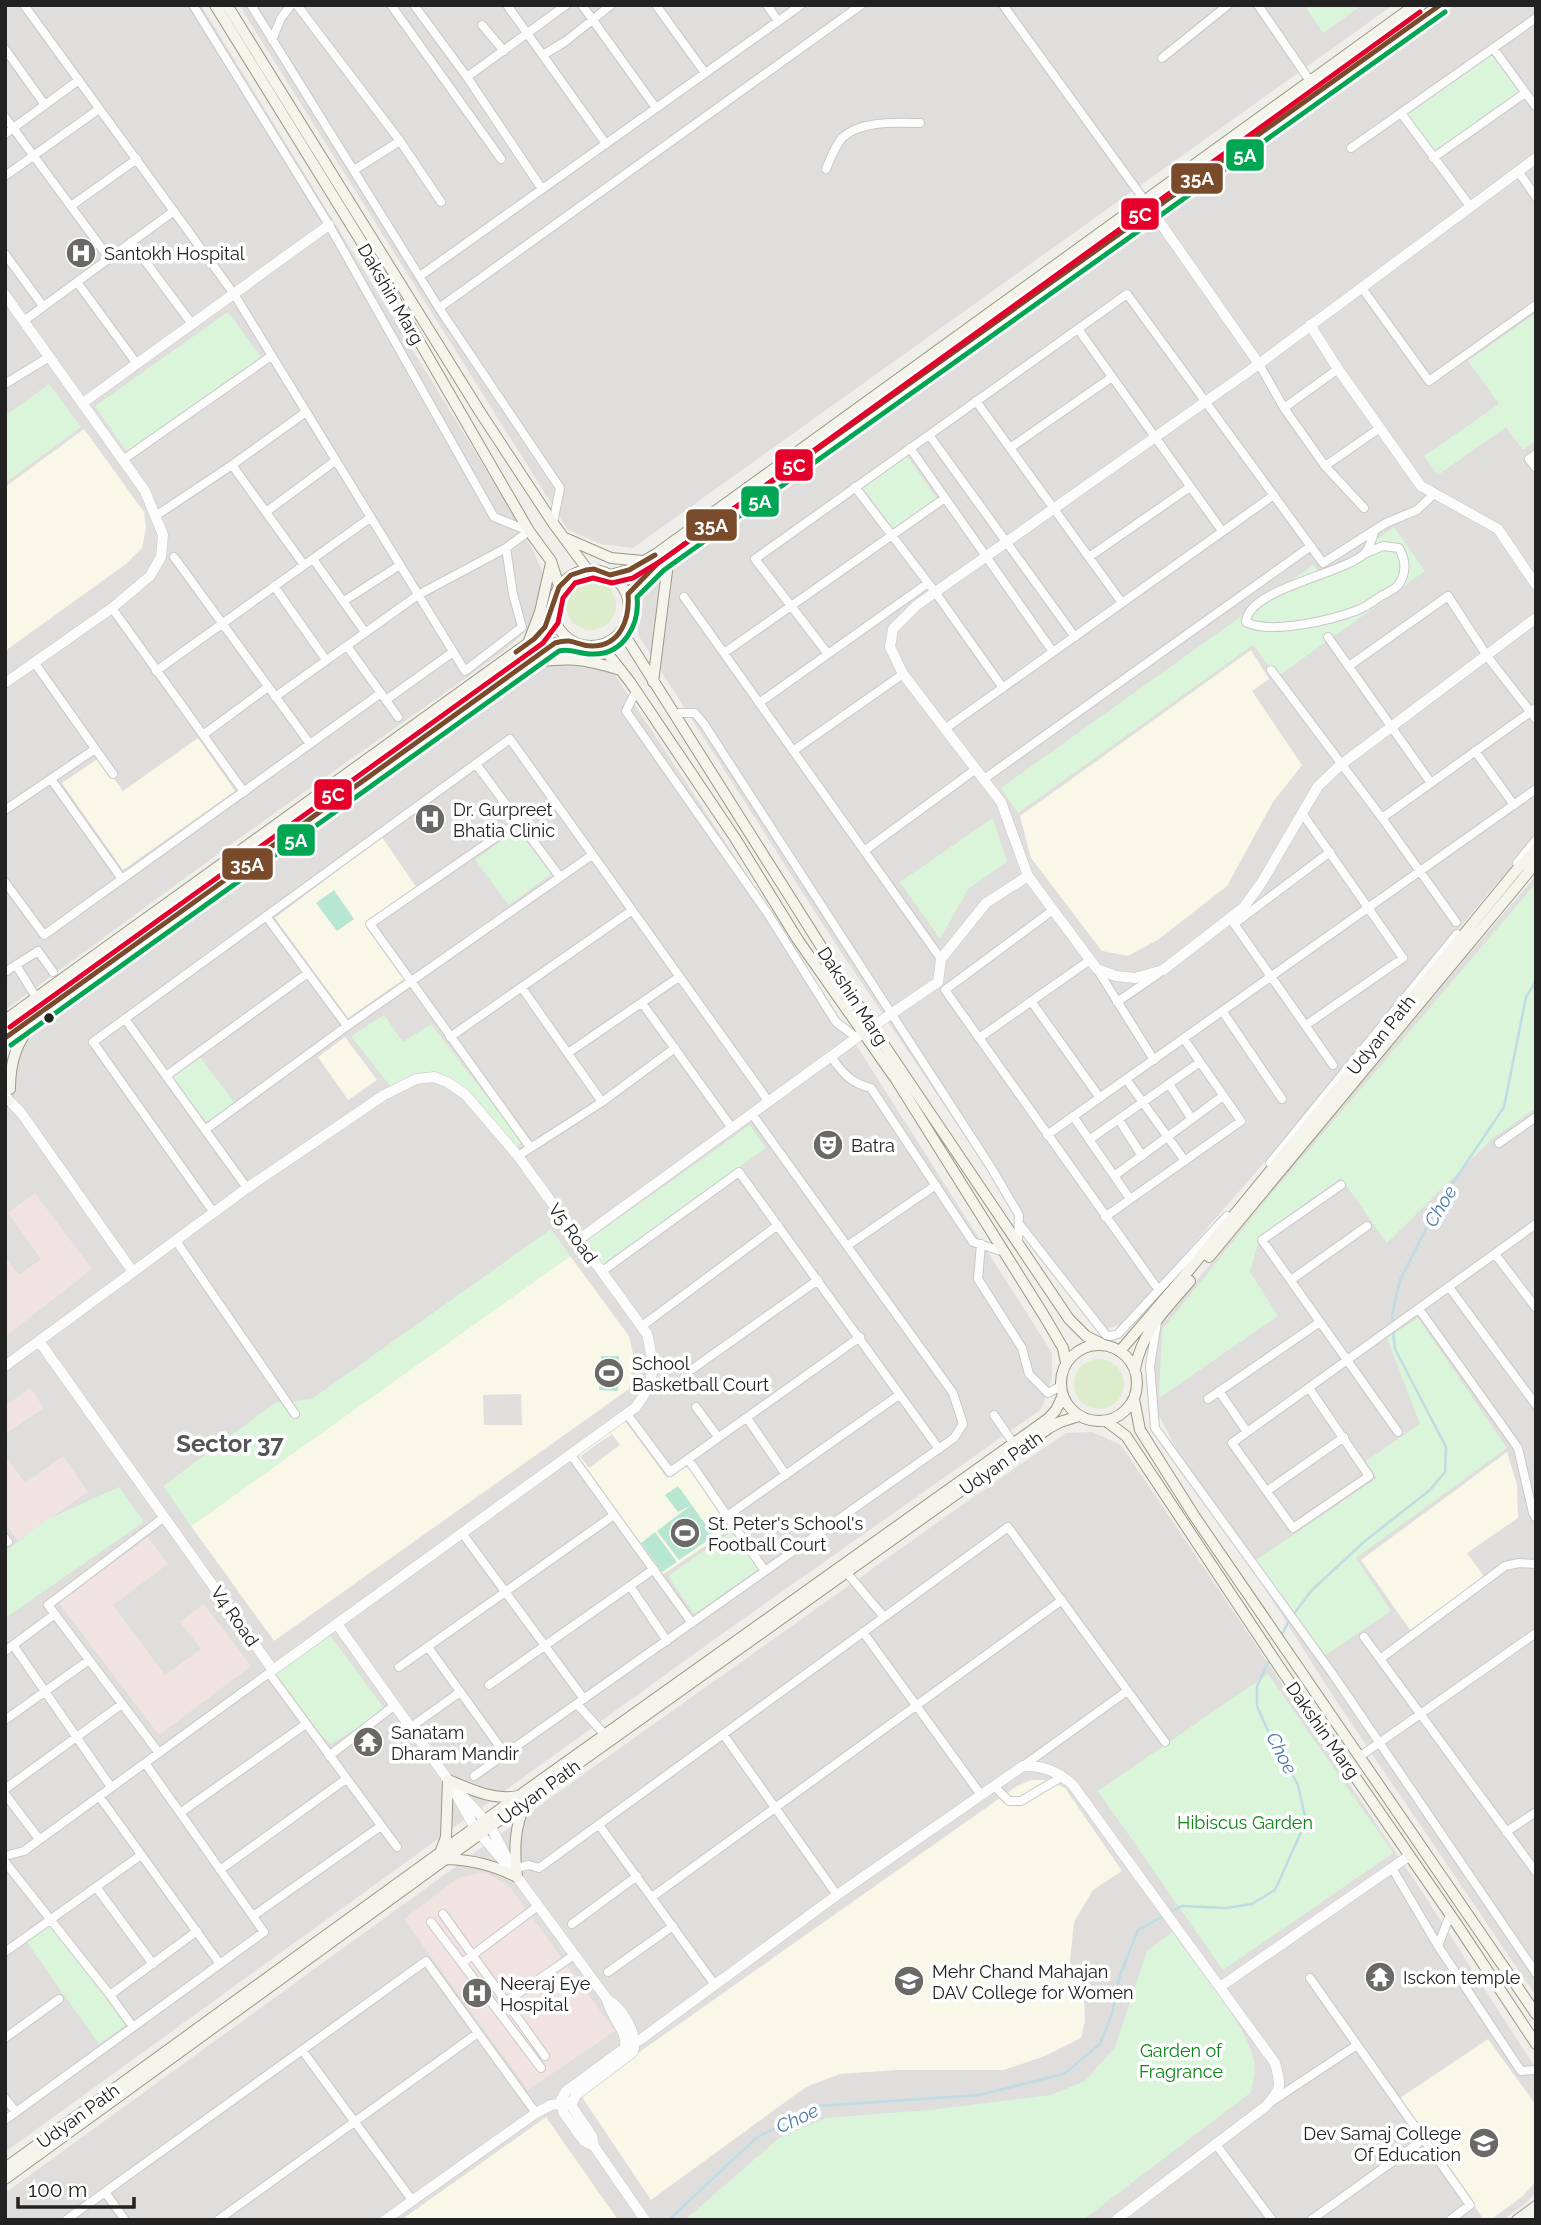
<svg xmlns="http://www.w3.org/2000/svg" width="1541" height="2225" font-family="Raleway,sans-serif">
<rect width="100%" height="100%" fill="#f0eeeb"/>
<path fill="#dfdedc" d="M5,5H201L525,533L544,575L539,620L501,653L248,832L5,1010Z
M239,5H1393L633,548L601,544L568,530Z
M1456,5H1536V838L1485,897L1294,1128L1125,1323L1104,1330L1090,1322L833,940L638,635L637,615L648,584L677,560Z
M582,650L603,657L773,914L1052,1353V1378L1044,1402L1040,1410L712,1641L5,2152V1065L56,1010L516,676L553,655Z
M1536,876V1996L1333,1696L1176,1448L1155,1408L1151,1376L1160,1325L1405,1028Z
M1092,1432L1121,1445L1423,1893L1536,2069V2192L1527,2202L1503,2220H5V2193L592,1768L972,1498L1066,1433Z"/>
<path fill="#f1e3e1" d="M35,1193L92,1269L5,1337V1257L19,1275L41,1259L8,1213Z
M30,1388L44,1408L5,1434V1406Z
M5,1455L25,1483L63,1456L88,1492L18,1541L5,1523Z
M148,1537L168,1564L113,1605L165,1675L201,1649L180,1622L204,1604L251,1666L159,1735L59,1603Z
M486,1872L510,1887L615,2031L528,2090L404,1919L458,1878Z"/>
<path fill="#f8f7e8" d="M84,429L144,512L146,528L142,548L126,564L5,651V487Z
M1251,650L1269,679L1252,691L1302,765L1273,802L1227,886L1159,939L1128,956L1102,951L1031,858L1020,816Z
M198,738L235,791L123,870L62,783L99,758L123,791Z
M382,837L416,887L365,923L404,979L348,1018L275,918Z
M345,1037L377,1080L348,1100L318,1057Z
M570,1256L629,1336L634,1358L629,1389L274,1641L191,1526Z
M625,1421L667,1478L687,1465L730,1529L662,1575L577,1456Z
M1507,1452L1517,1485L1518,1518L1467,1553L1485,1578L1410,1630L1361,1560Z
M1031,1780H1047L1065,1788L1122,1871L1093,1890L1074,1922L1070,1961L1084,2000L1085,2021L1081,2038L1045,2056L1004,2070H896L840,2074L806,2087L651,2200L580,2094L1017,1786Z
M1488,2039L1536,2105V2181L1523,2196L1490,2220H1484L1400,2098Z
M546,2117L618,2220H401Z"/>
<path fill="#ddeccb" d="M566 605a25 25 0 1 1 50 0a25 25 0 1 1-50 0Z
M1074 1384a25 25 0 1 1 50 0a25 25 0 1 1-50 0Z"/>
<path fill="#daf5da" d="M1304,5H1362L1323,33Z
M1493,54L1519,91L1433,152L1407,115Z
M228,312L261,357L127,452L95,406Z
M1536,313V441L1523,450L1506,427L1438,475L1424,456L1499,404L1468,361Z
M49,384L81,427L5,483V416Z
M907,456L937,499L894,530L863,488Z
M1394,527L1425,571L1277,677L1253,645L1018,813L1001,788L1313,565L1323,578Z
M993,818L1007,862L968,889L940,939L900,882Z
M517,829L551,874L509,905L475,860Z
M1536,883V1108L1493,1138L1387,1243L1341,1178L1260,1236L1250,1272L1278,1316L1159,1398L1162,1330L1267,1199Z
M384,1015L403,1042L431,1024L522,1142L516,1147C498,1127 462,1078 437,1073C420,1069 404,1078 391,1087L351,1036Z
M200,1057L234,1102L206,1123L172,1077Z
M750,1125L766,1148L603,1264L587,1241Z
M551,1229L570,1256L191,1526L163,1486L275,1403L312,1399Z
M1418,1318L1507,1448L1356,1558L1391,1611L1321,1658L1255,1561L1377,1478L1366,1461L1420,1424L1387,1338Z
M119,1487L144,1522L5,1618V1551L48,1519Z
M732,1531L759,1569L694,1614L668,1576Z
M330,1635L386,1711L331,1744L322,1736L274,1674Z
M1268,1674L1393,1853L1223,1970L1098,1791Z
M53,1922L126,2025L99,2044L26,1941Z
M1172,1932C1193,1962 1249,2028 1254,2061C1256,2072 1253,2083 1250,2093L1083,2220H685L779,2138L826,2118L929,2110L1051,2095L1085,2081L1115,2047L1147,1951Z"/>
<path fill="#b7e6d2" d="M334,890L354,919L337,931L316,903Z
M601,1356H619L618,1391L599,1390Z
M678,1486L714,1536L679,1560L657,1531L691,1505L678,1512L665,1495Z
M655,1532L677,1562L662,1572L641,1543Z"/>
<path fill="#e0dfde" d="M1285,5H1294L1324,46L1314,53L1282,8Z
M621,389L662,450L650,458L610,396Z
M859,1075L926,1183L848,1235L815,1185L873,1145L845,1105L786,1143L778,1131Z
M5,1157L27,1187L5,1203Z
M23,1366L35,1383L5,1404V1378Z
M521,1394L522,1425H484L483,1395Z
M44,1412L70,1444L26,1473L5,1445V1438Z
M612,1434L620,1445L589,1468L580,1456Z
M180,1564L205,1598L179,1614L175,1624L194,1648L164,1667L122,1604Z"/>
<g fill="none" stroke-linecap="round" stroke-linejoin="round">
<path stroke="#bfdbe3" stroke-width="2.5" d="M1393,1324L1392,1315L1400,1280L1438,1205L1504,1107L1526,997L1536,981
M1281,1637L1289,1620L1312,1590L1365,1541L1430,1490L1445,1472L1446,1447L1395,1349L1393,1331
M1171,1912L1182,1906L1226,1908L1252,1904L1275,1890L1306,1821L1298,1785L1269,1733L1257,1706V1686L1270,1659
M669,2220L756,2138L818,2106L979,2095L1064,2074L1100,2044L1112,2014L1120,1975L1138,1930L1165,1915"/>
<g stroke="#c9c8c7" stroke-width="10">
<path id="minor" d="M24,5L234,294L465,671L522,627L513,594L506,548
M193,5L329,225L494,517L529,531
M251,5L439,308L560,488L553,523
M297,5L400,141L441,202
M391,5L501,159
M414,5L467,77L542,189
M507,5L606,144
M582,5L656,108
M656,5L705,73
M767,5L778,21
M1003,5L1145,201
M1258,5L1310,81
M482,25L504,51
M272,40L281,18L291,5
M1493,48L1536,107
M5,49L45,105
M543,55L566,41L611,5
M1162,58L1228,5
M467,77L566,5
M1401,113L1470,206
M5,117L109,258
M5,134L79,80
M1351,148L1536,18
M1433,158L1525,93
M826,169C830,160 835,146 842,138C861,120 896,123 920,123
M354,170L400,141
M1518,171L1536,197
M5,176L99,109
M71,206L137,159
M131,242L192,324
M5,254L43,306
M420,276L801,5
M77,282L137,364
M1362,288L1429,381L1536,305
M439,308L861,5
M25,320L174,211
M1078,329L1222,531
M1259,364L1284,408
M1338,369L1284,408L1325,466L1380,428
M5,384L49,357
M976,401L1122,603
M929,435L1075,637
M910,448L1053,652
M1010,448L1112,377
M1536,454L1529,459L1536,468
M124,459L271,356
M232,465L304,565
M1325,466L1364,508
M855,487L935,592L1003,688
M266,512L335,461
M157,515L232,465L306,412
M1366,553L1383,546L1399,548C1405,559 1407,572 1399,584C1396,589 1387,593 1381,596C1374,601 1366,607 1358,610C1332,620 1270,635 1246,622C1248,589 1340,575 1364,554C1370,549 1372,537 1375,530
M174,557L310,744
M1089,557L1190,487
M313,559L365,632
M274,586L326,660
M684,597L941,959
M344,601L400,565
M112,608L244,792
M1328,637L1431,783
M347,646L398,717
M724,653L945,498
M828,654L755,559L1127,294L1323,563L1386,523L1417,510L1435,493
M34,662L113,774
M1349,666L1448,596L1487,656L1536,719
M1271,670L1382,818L1456,922
M156,671L370,518
M636,691L626,711L768,914L836,1022L857,1038
M275,697L418,595L506,548L529,531
M386,700L453,652
M759,703L928,583
M673,713H695L704,724L992,1169L1019,1215L1018,1243
M946,728L1274,495
M203,735L268,687
M793,751L903,674
M1475,751L1514,805
M476,764L560,877
M51,779L122,879
M984,779L1311,546
M5,810L95,749
M1302,813L1403,958L1306,1025
M1382,818L1536,708
M518,822L370,924L530,1147
M864,851L976,769
M1517,863L1536,840
M5,882L44,935L381,693
M1053,910L945,990L1155,1285
M266,916L347,1026
M1230,918L1333,1065
M1234,924L1330,852
M16,965L34,994
M1097,969L1154,1060
M5,972L38,951L53,972
M522,988L602,1102
M1031,1001L1100,1098
M1117,1002L1158,974
M642,1003L732,1128
M1223,1012L1282,1099
M125,1019L247,1188
M450,1037L631,911
M979,1038L1090,960
M568,1053L679,977
M831,1056C841,1072 852,1084 871,1088L973,1242L1004,1252
M166,1076L308,973
M1126,1079L1185,1161
M1169,1084L1192,1119
M1073,1116L1130,1199
M1119,1120L1142,1156
M206,1129L347,1026L592,855
M1047,1135L1536,789
M1089,1140L1200,1062
M1499,1143L1536,1117
M518,1156L602,1102L675,1048
M1270,1163L1457,934
M1114,1176L1223,1096
M1341,1185L1262,1240L1398,1432
M214,1213L93,1042L510,739L769,1102
M1105,1217L1241,1121L1184,1039
M1020,1225L1106,1335L1111,1336L1118,1334L1227,1216
M176,1241L295,1414
M981,1244L978,1279L1022,1348L1029,1374L1048,1393L1061,1386
M847,1246L936,1185
M1495,1254L1536,1308
M601,1272L739,1172L939,1449
M1291,1280L1367,1226
M1449,1287L1536,1405
M1419,1309L1518,1448L1533,1513L1536,1518
M1157,1322L1150,1366L1155,1428L1332,1673L1536,1973
M642,1326L778,1225
M691,1370L818,1280
M1309,1388L1369,1476L1293,1528L1232,1443L1536,1224
M1219,1391L1247,1432
M1208,1399L1320,1322
M696,1407L718,1437
M627,1414L670,1472L860,1337
M994,1415L1014,1444
M747,1418L786,1475
M571,1455L692,1623
M688,1459L765,1571
M1267,1491L1344,1437
M727,1516L899,1395
M462,1533L584,1699
M5,1538L8,1542
M847,1573L884,1617
M630,1586L667,1641
M863,1632L981,1795
M1364,1637L1536,1872
M13,1645L111,1787
M428,1647L505,1754
M5,1651L55,1614
M1380,1659L1505,1566L1519,1563L1536,1564
M399,1667L614,1515
M269,1673L397,1847
M489,1685L654,1569
M577,1704L605,1735
M5,1720L89,1660
M411,1727L460,1692
M723,1734L837,1895
M159,1753L48,1605L163,1518
M329,1756L395,1705
M1359,1757L1536,1633
M1023,1766L1127,1691
M474,1776L954,1438L963,1424L953,1393L752,1114
M994,1786L1009,1801H1021L1063,1776
M5,1789L122,1704
M5,1794L39,1839
M99,1796L220,1964
M180,1813L306,1724
M599,1825L715,1985
M1506,1832L1536,1812
M5,1856L24,1851L273,1670
M5,1862L110,1995L133,2027
M516,1868L529,1865L539,1868L1008,1527L1165,1742
M1392,1868L1438,1946L1521,2071L1536,2070
M220,1870L346,1779
M96,1887L153,1964
M652,1897L1062,1600
M443,1914L545,2056
M253,1916L381,1826
M431,1922L541,2068
M572,1924L637,1876
M1438,1946L1450,1915
M5,1952L141,1855
M462,1963L538,1906
M608,1972L673,1926
M1310,1978L1470,2205L1450,2220
M110,1995L197,1931
M506,2002L574,1955
M5,2038L59,1999
M302,2050L412,2200
M5,2098L16,2112
M1271,2102L1357,2045
M5,2120L264,1932L145,1763
M1215,2143L1272,2220
M105,2192L125,2220
M66,2220L426,1961L536,2113
M218,2220L478,2033
M1311,2220L1424,2139"/>
</g>
<g stroke="#c9c8c7" stroke-width="11">
<path id="tertiary" d="M1536,158L1259,364L917,605L893,629L890,647L903,674L1001,802L1028,876L1097,969L1116,976L1135,978L1163,970L1243,908L1262,882L1318,786L1338,767L1536,618
M1145,201L1259,364
M5,295L145,491L163,535L161,557L150,576L112,608L5,683
M1310,325L1338,369L1421,486L1498,529L1536,585
M84,402L329,225
M872,1027L938,982L941,959L986,903L1028,876
M6,1097L22,1114L133,1272
M578,1240L863,1033
M5,1366L247,1188L384,1095L416,1079L434,1077L447,1082L465,1094L518,1156L647,1334C655,1367 656,1380 636,1407L273,1670L39,1341
M337,1624L448,1780L475,1828L517,1877L607,1999C622,2009 639,2033 633,2052L576,2095L571,2105L592,2136L594,2146L645,2220
M460,1793L491,1827L508,1860
M1220,1987L1409,1856
M626,2044L640,2040L837,1895L1023,1766C1044,1766 1055,1770 1072,1784L1275,2063C1281,2086 1282,2088 1266,2106L1116,2220
M594,2146L584,2141L563,2112L561,2100L566,2091L625,2048C628,2030 610,2017 607,1999
M385,2220L536,2113L551,2105L571,2102"/>
</g>
<g stroke="#999a82" stroke-width="12">
<path id="secondary" d="M215,5L364,246L529,531L551,561L559,586
M227,5L480,412L553,523L587,569
M565,538L611,558L643,561
M553 608a38 38 0 1 1 76 0a38 38 0 1 1-76 0Z
M610,575L629,570L656,554L1415,5
M628,594L658,563L1440,5
M622,631L872,1027L1069,1319L1086,1336L1104,1345
M529,641L540,612L551,563
M601,645L630,682L735,838L798,940L897,1081L1043,1314L1063,1348L1066,1363
M528,663C570,657 581,658 621,670
M653,682L669,555
M5,1020L538,636L553,613
M5,1038L26,1021L237,872L525,663L555,643L569,639
M10,1089C10,1057 18,1042 36,1017
M5,1100L9,1101
M1209,1257L1536,863
M1061 1383a38 38 0 1 1 76 0a38 38 0 1 1-76 0Z
M1120,1351L1185,1275L1514,873L1536,849
M1135,1369C1142,1331 1166,1309 1190,1281
M1134,1399L1140,1430L1195,1517L1536,2014
M1106,1421L1126,1436L1278,1665L1456,1923L1536,2044
M440,1853L446,1837L448,1780C470,1789 494,1801 518,1796
M446,1859C473,1860 493,1865 517,1877
M517,1877C514,1850 514,1827 526,1802
M5,2168L485,1820L1049,1418L1056,1410L1063,1395
M5,2179L527,1800L1049,1428L1060,1422L1079,1416
M1517,2220L1536,2206
M1532,2220L1536,2217"/>
</g>
<use href="#minor" stroke="#fdfcfc" stroke-width="8"/>
<use href="#tertiary" stroke="#fdfcfc" stroke-width="10"/>
<use href="#secondary" stroke="#f4f4ed" stroke-width="10"/>
<g stroke="#fff" stroke-width="10">
<path id="bus-1" d="M516,652L534,639L545,627L559,587L571,575L586,570L594,569L610,575L629,570L655,555
M5,1038L555,643C575,637 575,646 592,646C621,646 630,618 628,594L658,563L1440,5"/>
</g>
<g stroke="#fff" stroke-width="10">
<path id="bus-2" d="M11,1045L559,651C571,648 579,654 591,654C623,656 640,625 637,597L664,570L1445,12"/>
</g>
<g stroke="#fff" stroke-width="10">
<path id="bus-3" d="M10,1027L543,643L558,623L563,598L575,583L593,578L612,583L633,578L661,561L1420,12"/>
</g>
<use href="#bus-1" stroke="#7a4b2a" stroke-width="5"/>
<use href="#bus-2" stroke="#00a651" stroke-width="5"/>
<use href="#bus-3" stroke="#e4002b" stroke-width="5"/>
</g>
<defs>
<g id="hospital-disc" transform="scale(1.575)"><circle r="9.5" fill="#6a6968" stroke="#fff"/><path d="M-5-5h3v3.5h4V-5h3V5h-3V1.5h-4V5h-3Z" fill="#fff"/></g>
<g id="theatre-disc" transform="scale(1.575)"><circle r="9.5" fill="#6a6968" stroke="#fff"/><path d="M-5-5.5Q0-4 5-5.5V0Q5 5 0 6Q-5 5-5 0ZM-3.3-2.5H-1v1.5H-3.3ZM1-2.5H3.3v1.5H1ZM-2.8 1Q0 5.5 2.8 1Z" fill="#fff"/></g>
<g id="stadium-disc" transform="scale(1.575)"><circle r="9.5" fill="#6a6968" stroke="#fff"/><path d="M0-5a6.5 5 0 1 0 0 10a6.5 5 0 1 0 0-10ZM-3.5-1.8h7v3.6h-7Z" fill="#fff"/></g>
<g id="temple-disc" transform="scale(1.575)"><circle r="9.5" fill="#6a6968" stroke="#fff"/><path d="M0-6L5-2H3V0L6.5 2.5H4V6H1.5V3h-3V6H-4V2.5H-6.5L-3 0V-2H-5Z" fill="#fff"/></g>
<g id="university-disc" transform="scale(1.575)"><circle r="9.5" fill="#6a6968" stroke="#fff"/><path d="M0-5L7-2L0 1L-7-2ZM-4 1L0 2.5L4 1V4Q0 6-4 4Z" fill="#fff"/></g>
</defs>
<g fill-rule="evenodd">
<use href="#hospital-disc" x="81" y="253"/>
<use href="#hospital-disc" x="430" y="819"/>
<use href="#theatre-disc" x="828" y="1145"/>
<use href="#stadium-disc" x="609" y="1373"/>
<use href="#stadium-disc" x="685" y="1533"/>
<use href="#temple-disc" x="368" y="1742"/>
<use href="#temple-disc" x="1380" y="1977"/>
<use href="#university-disc" x="909" y="1981"/>
<use href="#hospital-disc" x="477" y="1993"/>
<use href="#university-disc" x="1484" y="2143"/>
</g>
<circle fill="#222" stroke="#fff" stroke-width="2.5" cx="49" cy="1018" r="6"/>
<g text-anchor="middle" dominant-baseline="central" stroke-width="7" stroke-linejoin="round" paint-order="stroke">
<g font-size="18" fill="#222" stroke="#fff" text-anchor="start">
<text x="104" y="253">Santokh Hospital</text>
<text x="453" y="809">Dr. Gurpreet<tspan x="453" dy="21">Bhatia Clinic</tspan></text>
<text x="851" y="1145">Batra</text>
<text x="632" y="1363">School<tspan x="632" dy="21">Basketball Court</tspan></text>
<text x="708" y="1523">St. Peter's School's<tspan x="708" dy="21">Football Court</tspan></text>
<text x="391" y="1732">Sanatam<tspan x="391" dy="21">Dharam Mandir</tspan></text>
<text x="932" y="1971">Mehr Chand Mahajan<tspan x="932" dy="21">DAV College for Women</tspan></text>
<text x="1403" y="1977">Isckon temple</text>
<text x="500" y="1983">Neeraj Eye<tspan x="500" dy="21">Hospital</tspan></text>
<text x="1461" y="2133" text-anchor="end">Dev Samaj College<tspan x="1461" dy="21">Of Education</tspan></text>
</g>
<g font-size="18" fill="#222" stroke="#fff">
<text transform="translate(391 294) rotate(60)">Dakshin Marg</text>
<text transform="translate(853 996) rotate(57)">Dakshin Marg</text>
<text transform="translate(1381 1035) rotate(-51)">Udyan Path</text>
<text transform="translate(573 1233) rotate(54)">V5 Road</text>
<text transform="translate(1001 1463) rotate(-35)">Udyan Path</text>
<text transform="translate(235 1616) rotate(55)">V4 Road</text>
<text transform="translate(1323 1730) rotate(55)">Dakshin Marg</text>
<text transform="translate(539 1792) rotate(-36)">Udyan Path</text>
<text transform="translate(78 2116) rotate(-36)">Udyan Path</text>
</g>
<g font-size="18" fill="#0c8416" stroke="#fff">
<text x="1245" y="1822">Hibiscus Garden</text>
<text x="1181" y="2050">Garden of<tspan x="1181" dy="21">Fragrance</tspan></text>
</g>
<g font-size="19" font-style="italic" fill="#4a7aab" stroke="#fff">
<text transform="translate(1440 1206) rotate(-59)">Choe</text>
<text transform="translate(1282 1753) rotate(63)">Choe</text>
<text transform="translate(797 2118) rotate(-25)">Choe</text>
</g>
<g font-size="24" font-weight="bold" fill="#555" stroke="#fff">
<text x="230" y="1443">Sector 37</text>
</g>
</g>
<g stroke="#fff" stroke-width="2.5">
<rect x="1225" y="138" width="40" height="34" rx="7" fill="#00a651"/>
<rect x="1170" y="162" width="54" height="33" rx="7" fill="#7a4b2a"/>
<rect x="1120" y="197" width="40" height="34" rx="7" fill="#e4002b"/>
<rect x="774" y="448" width="40" height="34" rx="7" fill="#e4002b"/>
<rect x="740" y="485" width="40" height="33" rx="7" fill="#00a651"/>
<rect x="685" y="508" width="53" height="34" rx="7" fill="#7a4b2a"/>
<rect x="313" y="778" width="40" height="33" rx="7" fill="#e4002b"/>
<rect x="276" y="823" width="40" height="34" rx="7" fill="#00a651"/>
<rect x="221" y="847" width="53" height="34" rx="7" fill="#7a4b2a"/>
</g>
<g font-size="19" text-anchor="middle" font-weight="bold" fill="#fff">
<text x="1245" y="162">5A</text>
<text x="1197" y="185">35A</text>
<text x="1140" y="221">5C</text>
<text x="794" y="472">5C</text>
<text x="760" y="508">5A</text>
<text x="711" y="532">35A</text>
<text x="333" y="801">5C</text>
<text x="296" y="847">5A</text>
<text x="247" y="871">35A</text>
</g>
<rect width="1541" height="2225" fill="none" stroke="#222222" stroke-width="14"/>
<path d="M18 2197v10h116v-10" fill="none" stroke="#222222" stroke-width="3.5"/>
<text x="28" y="2197" font-size="21" fill="#222222" stroke="#ffffff" stroke-width="5" paint-order="stroke">100 m</text>
</svg>
